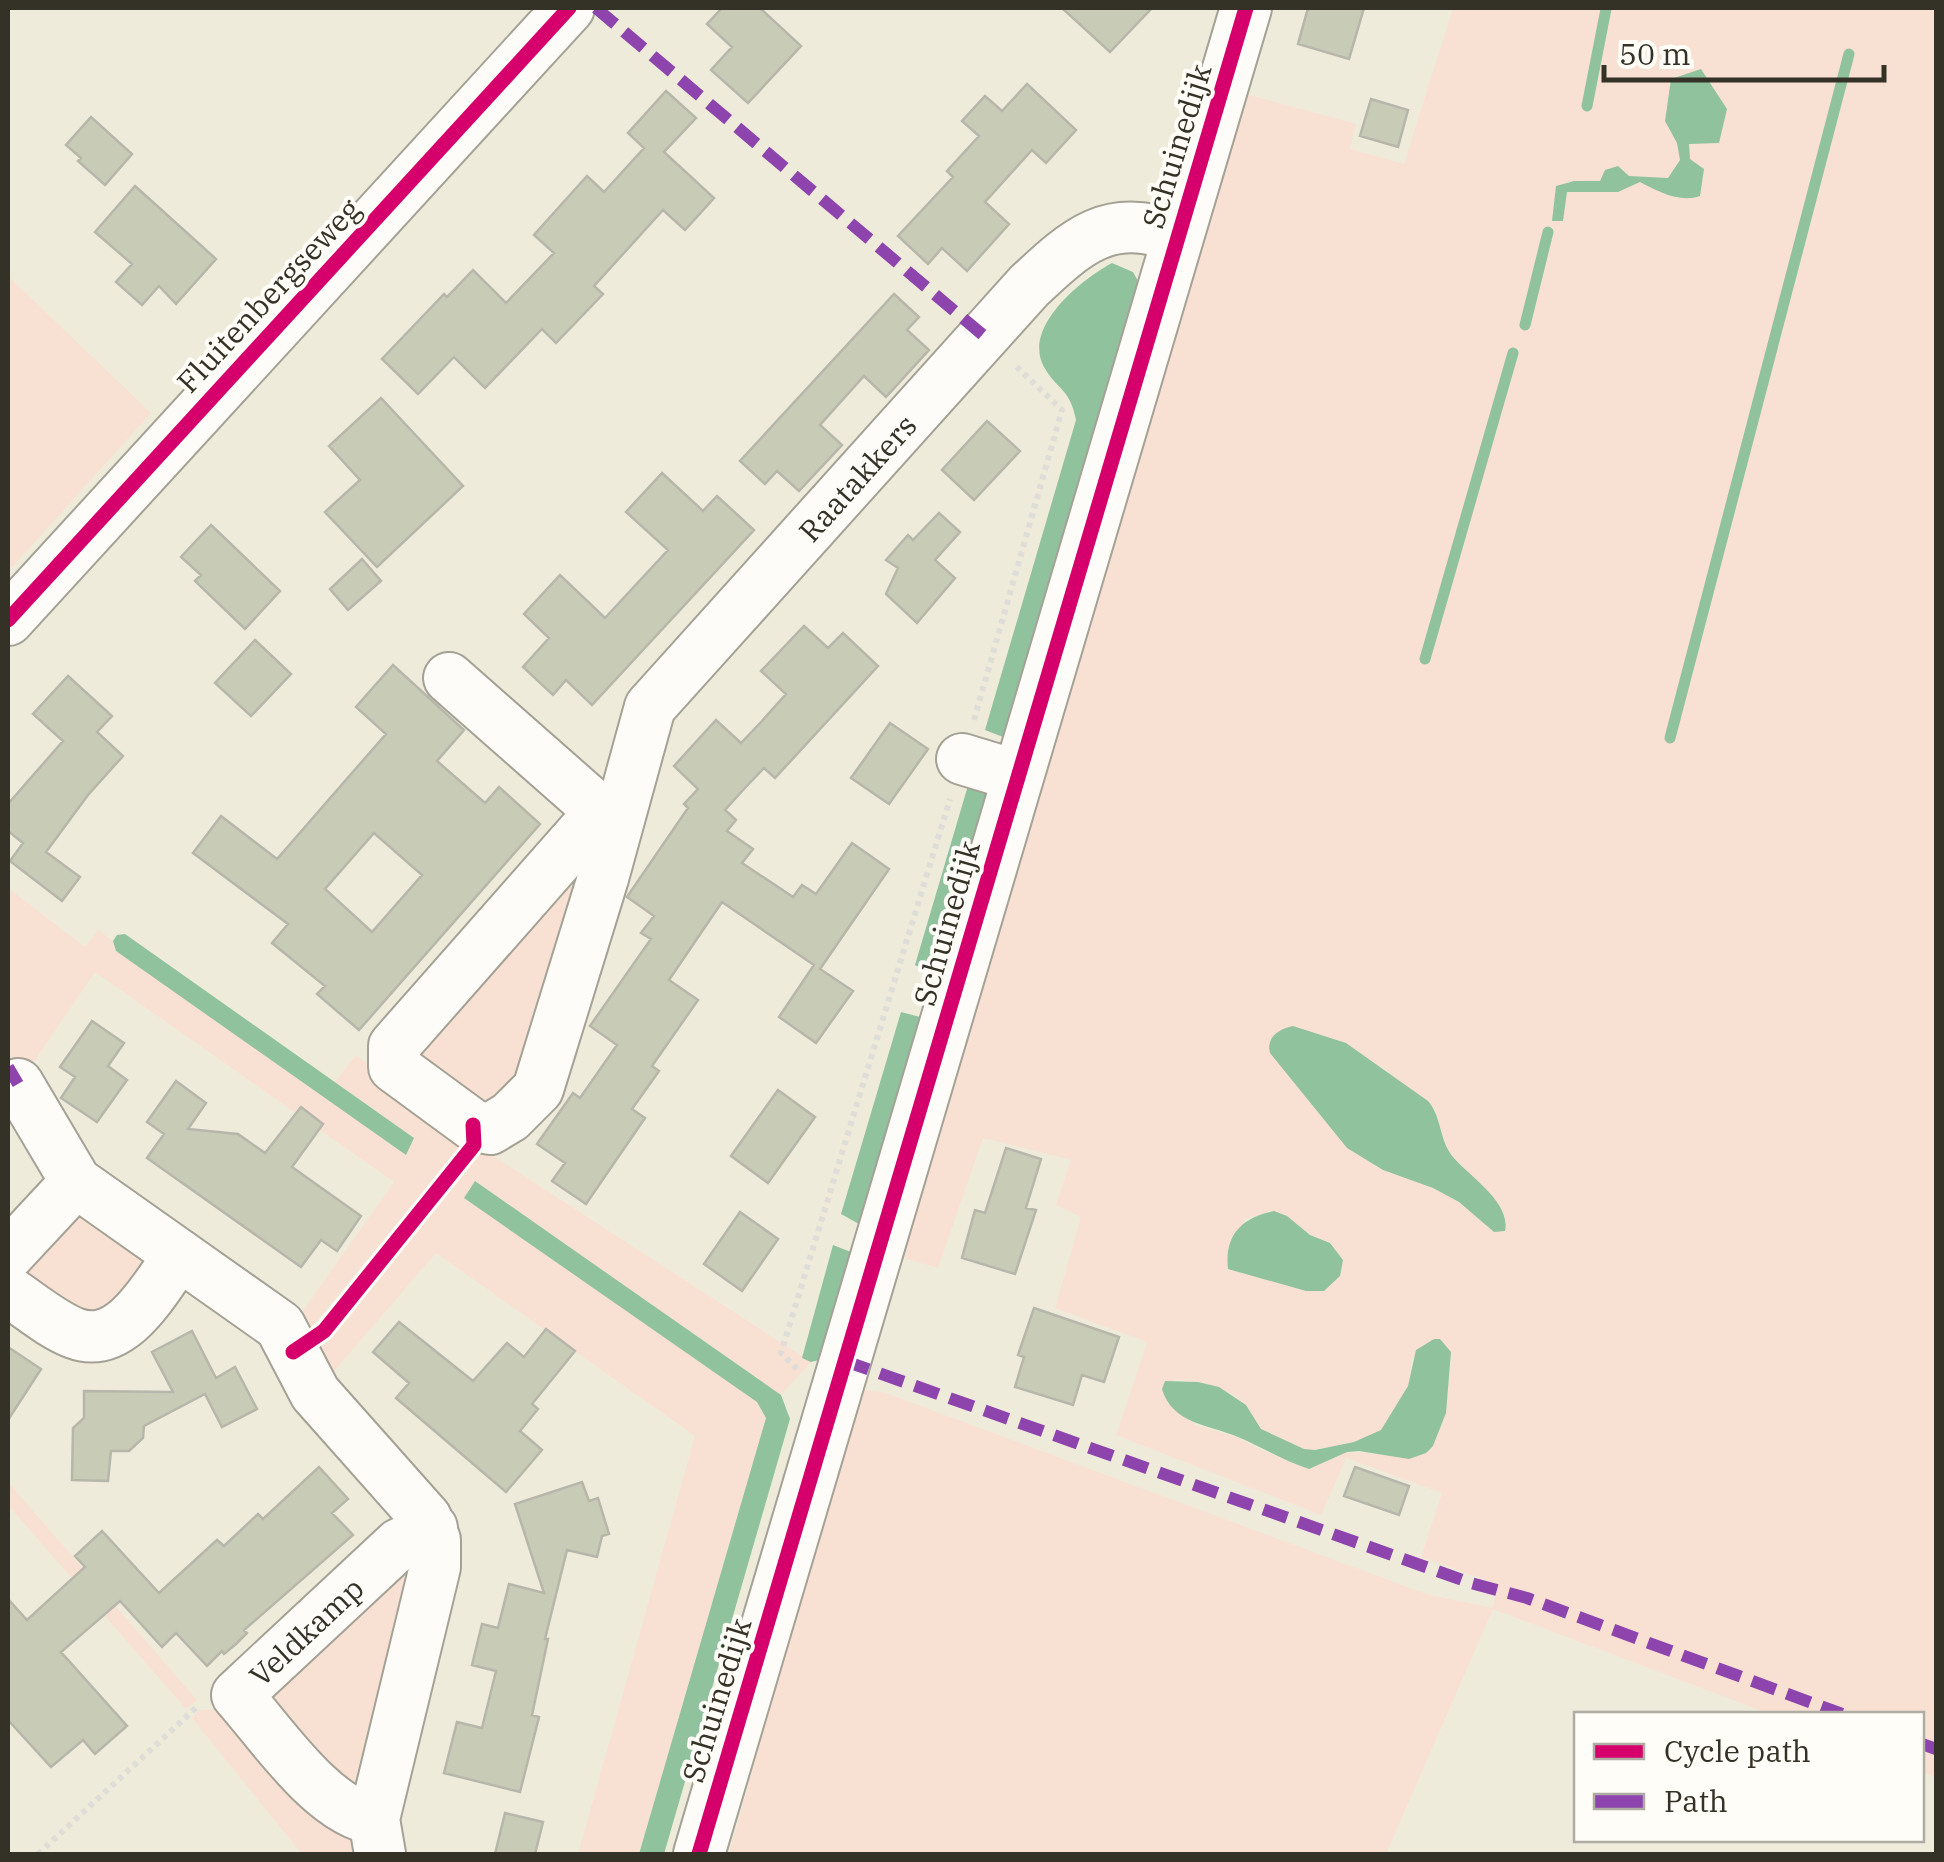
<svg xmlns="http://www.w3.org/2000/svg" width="1944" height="1862" font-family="'IBM Plex Serif',serif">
<rect width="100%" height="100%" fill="#efebda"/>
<path fill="#f8e1d3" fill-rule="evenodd" d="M1453,8H1936V1778L1922,1772V1714H1770L1493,1609L1386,1854H729L844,1443L862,1390L883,1392L1429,1595L1493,1608L1497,1584L1421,1557L1442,1493L1346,1458L1321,1515L1116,1435L1147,1342L1055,1308L1081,1217L1056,1205L1071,1160L983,1138L938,1268L907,1259L893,1244L1239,92L1356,124L1350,149L1404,164ZM1271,1053L1382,1066L1437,1119L1450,1154L1499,1205L1494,1232C1472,1210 1447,1192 1418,1182C1406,1177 1392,1175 1381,1169C1336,1145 1304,1092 1271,1053ZM1274,1211L1311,1235L1331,1243L1343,1260L1324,1291H1306L1229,1269L1245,1219ZM1412,1358L1451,1362L1446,1412L1375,1454L1347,1452L1309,1469L1257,1448L1237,1437L1195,1425L1169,1404L1174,1379L1205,1383L1232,1394L1246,1405L1261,1429L1304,1449L1315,1450L1354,1442L1381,1430L1408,1386Z
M8,276L151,413L8,572Z
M587,850L529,1079L485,1114L420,1072L418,1037Z
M8,888L85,947L98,930L113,941L116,951L414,1138L335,1082L356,1055L460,1130L463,1144L313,1325L304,1328L300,1315L394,1182L95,972L23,1078L8,1053Z
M484,1150L811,1362L781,1395L475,1181L757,1402L766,1418L639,1854H578L695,1436L436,1253L329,1377L319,1348Z
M90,1218L154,1253L100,1324L15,1267L66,1220Z
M8,1482L197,1700L186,1709L8,1505Z
M414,1563L354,1801L260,1688Z
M229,1709L368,1854H302L192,1718L200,1710Z"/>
<path fill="#90c29d" d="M1701,69L1727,109L1719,143L1689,144L1690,159L1704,169L1700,196C1680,203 1659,192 1640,182L1618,192H1567L1563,221H1552L1556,186L1574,181H1600L1605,170L1618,166L1629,176L1668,178L1680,160L1677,143L1665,121L1671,79Z
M1112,263L1133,272L1138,281L1003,737L985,730L1076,420C1070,388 1057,390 1044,367C1022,327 1082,279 1112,263Z
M972,772L991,777L933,974L915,965Z
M125,934L414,1138L406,1155L116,951L113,941L117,935Z
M901,1012L920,1017L859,1224L841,1214Z
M1293,1026L1346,1043L1428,1101C1442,1117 1439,1140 1453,1157C1470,1177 1511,1202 1505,1231L1494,1232L1459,1202L1433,1188L1383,1170L1347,1148L1270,1053C1266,1038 1278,1029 1293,1026Z
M475,1181L781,1395L790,1419L664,1854H639L766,1418L757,1402L464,1198Z
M1274,1211L1287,1216L1310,1235L1330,1243L1343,1260L1340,1276L1324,1291H1306L1228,1269C1224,1234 1243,1217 1274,1211Z
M833,1245L851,1252L819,1360L811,1362L802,1358Z
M1434,1339H1440L1451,1352L1446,1413L1433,1446L1426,1453L1409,1459L1359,1451L1347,1452L1309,1469C1283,1461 1262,1447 1238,1437C1210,1425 1172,1424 1162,1389L1165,1381L1198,1382L1219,1387L1246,1405L1261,1429L1304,1449L1315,1450L1354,1442L1381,1430L1408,1386L1416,1350Z"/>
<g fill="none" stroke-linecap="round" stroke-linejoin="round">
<path stroke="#90c29d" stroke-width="11" d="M1587,106L1606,9
M1525,325L1548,232
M1425,659L1513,353
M1670,738L1849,54"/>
</g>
<path fill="#c8ccb7" stroke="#b6b6aa" stroke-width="2.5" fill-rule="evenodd" d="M722,8H760L801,46L748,103L711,70L732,47L707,24Z
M1062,8H1152L1110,52Z
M1308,8H1364L1349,59L1298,44Z
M1027,84L1076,130L1046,163L1032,150L985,202L1009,224L967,271L942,248L928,264L898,236L953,177L947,171L979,136L962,121L985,96L1002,111Z
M666,91L696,118L664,152L714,198L685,230L663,210L594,286L603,294L556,343L542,329L485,388L454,357L418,394L382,359L444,294L447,297L473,270L506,303L554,253L534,235L587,176L604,192L644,148L628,133Z
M1371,99L1408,110L1398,147L1360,136Z
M91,117L132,154L105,185L78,161L81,158L66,145Z
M135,186L216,259L176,304L159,286L142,305L116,282L132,264L95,232Z
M894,294L919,317L907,330L929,350L886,397L864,376L820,425L842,445L799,491L777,471L765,484L740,461Z
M381,398L463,486L377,567L325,512L360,480L329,446Z
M987,421L1020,451L974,500L942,470Z
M662,473L703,511L717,496L754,530L592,705L566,680L553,695L523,667L549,638L524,614L560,575L605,618L668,550L626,512Z
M939,513L960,532L935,560L955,578L917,623L886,594L898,568L886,560L908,535L913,540Z
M211,525L280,591L245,629L195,581L201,575L181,557Z
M362,559L381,581L348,610L330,589Z
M804,626L828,648L843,633L878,666L775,778L764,768L744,789L725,810L736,820L727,831L753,849L742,863L793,897L802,885L816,894L852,843L889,869L820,969L853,991L816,1043L779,1017L814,965L722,902L669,980L698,1000L652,1066L659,1071L632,1109L645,1118L586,1204L552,1181L565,1163L537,1144L573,1093L580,1098L617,1045L590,1026L651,939L641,933L654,916L627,897L688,808L684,804L698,789L674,766L716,720L741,743L762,721L786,694L761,671Z
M255,640L291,674L251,716L215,683Z
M393,665L464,730L437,761L485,803L499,787L540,824L359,1030L317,994L325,986L272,943L288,924L193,853L221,816L277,859L386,734L356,707ZM374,833L422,875L372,932L325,889Z
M68,676L112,716L97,732L123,756L88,795L46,852L80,877L62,901L10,861L23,843L8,831V804L63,741L33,714Z
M890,723L928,749L889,804L851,778Z
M92,1021L124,1043L108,1066L127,1080L97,1122L61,1098L75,1077L60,1067Z
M176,1081L206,1103L188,1129L238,1134L265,1153L301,1107L323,1124L292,1167L361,1216L337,1251L321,1240L301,1267L147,1158L164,1134L147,1122Z
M778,1090L815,1117L768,1183L731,1156Z
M1006,1148L1041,1159L1026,1208L1036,1210L1015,1274L962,1258L975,1210L985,1213Z
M740,1212L778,1239L742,1291L704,1264Z
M1034,1308L1119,1337L1104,1382L1082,1375L1073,1405L1015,1387L1024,1357L1018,1355Z
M399,1322L473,1381L507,1343L524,1357L546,1329L575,1351L532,1404L538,1409L520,1431L542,1450L506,1492L396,1398L409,1383L373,1352Z
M192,1331L216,1378L235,1367L257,1409L222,1427L205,1394L144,1426L143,1438L129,1451H111L108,1481L72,1480L73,1428L84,1418V1391L173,1392L152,1352Z
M8,1347L41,1369L8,1420Z
M319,1467L348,1499L332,1513L353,1535L244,1630L247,1633L236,1644L224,1654L222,1651L207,1666L176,1633L162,1647L120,1601L61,1652L127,1726L95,1754L83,1740L51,1767L8,1720V1599L27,1620L85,1567L75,1556L102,1531L159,1593L217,1540L224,1546L258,1514L263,1519Z
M1355,1467L1409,1486L1399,1515L1344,1496Z
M582,1482L589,1501L598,1498L609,1534L602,1536L597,1557L567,1550L545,1639H548L532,1715L539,1717L520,1792L444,1773L457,1722L482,1728L496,1671L472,1665L482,1624L498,1628L509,1584L544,1593L515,1504Z
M505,1813L543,1822L535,1854H495Z"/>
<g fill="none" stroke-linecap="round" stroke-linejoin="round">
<g stroke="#a4a195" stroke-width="54">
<g id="minor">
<path d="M8,620L569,8"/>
<path d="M449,678L592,804L599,825"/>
<path d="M962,759L1018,776"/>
<path id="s1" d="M618,820L586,828L394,1046V1067L473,1125L490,1129L510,1117L538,1089L603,878L650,707L1029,286C1077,241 1109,211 1177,237"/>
<path d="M18,1084L76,1182L280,1326L315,1393L426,1518L435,1540V1567L374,1819L380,1854"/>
<path d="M8,1255L76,1182"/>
<path d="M8,1291C28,1304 51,1324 74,1333C123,1352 156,1286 179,1255"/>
<path id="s2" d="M374,1819C323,1812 271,1733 237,1695L399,1544L432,1528"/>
<path d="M699,1854L1246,8"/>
</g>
</g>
<path stroke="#deddd7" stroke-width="6" stroke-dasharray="5 5" stroke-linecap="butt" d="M974,720L1062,410L1015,365
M797,1369L781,1353L950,799
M38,1854L198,1706"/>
<use href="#minor" stroke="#fdfcf9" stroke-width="50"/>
<path stroke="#8e44ad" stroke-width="12" stroke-dasharray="25 12" stroke-linecap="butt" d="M596,8L984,336
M8,1067L18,1084
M845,1361L1471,1583L1527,1598L1842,1714
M1922,1744L1936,1749"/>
<g stroke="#fffdf7" stroke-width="21">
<path id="cycleway" d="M8,620L569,8
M293,1352L324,1331L474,1145L473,1125
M699,1854L1246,8"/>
</g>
<use href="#cycleway" stroke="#d6006c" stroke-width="15"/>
</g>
<g text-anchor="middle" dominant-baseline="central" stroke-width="8" stroke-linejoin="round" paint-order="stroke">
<g font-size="30" fill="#343226" stroke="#fffdf7">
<text transform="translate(1176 146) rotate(-73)">Schuinedijk</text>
<text transform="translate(268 295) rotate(-47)">Fluitenbergseweg</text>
<text stroke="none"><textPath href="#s1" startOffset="1230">Raatakkers</textPath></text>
<text transform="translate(946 923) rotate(-74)">Schuinedijk</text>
<text stroke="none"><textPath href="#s2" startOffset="282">Veldkamp</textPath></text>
<text transform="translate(716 1700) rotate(-73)">Schuinedijk</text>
</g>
</g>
<rect width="1944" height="1862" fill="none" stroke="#343226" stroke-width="20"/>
<rect x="1574" y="1712" width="350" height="130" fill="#fffdf7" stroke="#aeaca3" stroke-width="2.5"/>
<rect x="1594" y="1744" width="50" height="15" fill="#d6006c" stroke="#aeaca3" stroke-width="2.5"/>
<text x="1664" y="1762" font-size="30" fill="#343226">Cycle path</text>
<rect x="1594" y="1794" width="50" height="15" fill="#8e44ad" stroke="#aeaca3" stroke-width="2.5"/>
<text x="1664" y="1812" font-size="30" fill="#343226">Path</text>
<path d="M1604 65v15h280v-15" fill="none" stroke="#343226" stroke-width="5"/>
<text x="1619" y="65" font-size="30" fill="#343226" stroke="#fffdf7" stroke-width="8" paint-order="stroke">50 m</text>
</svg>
